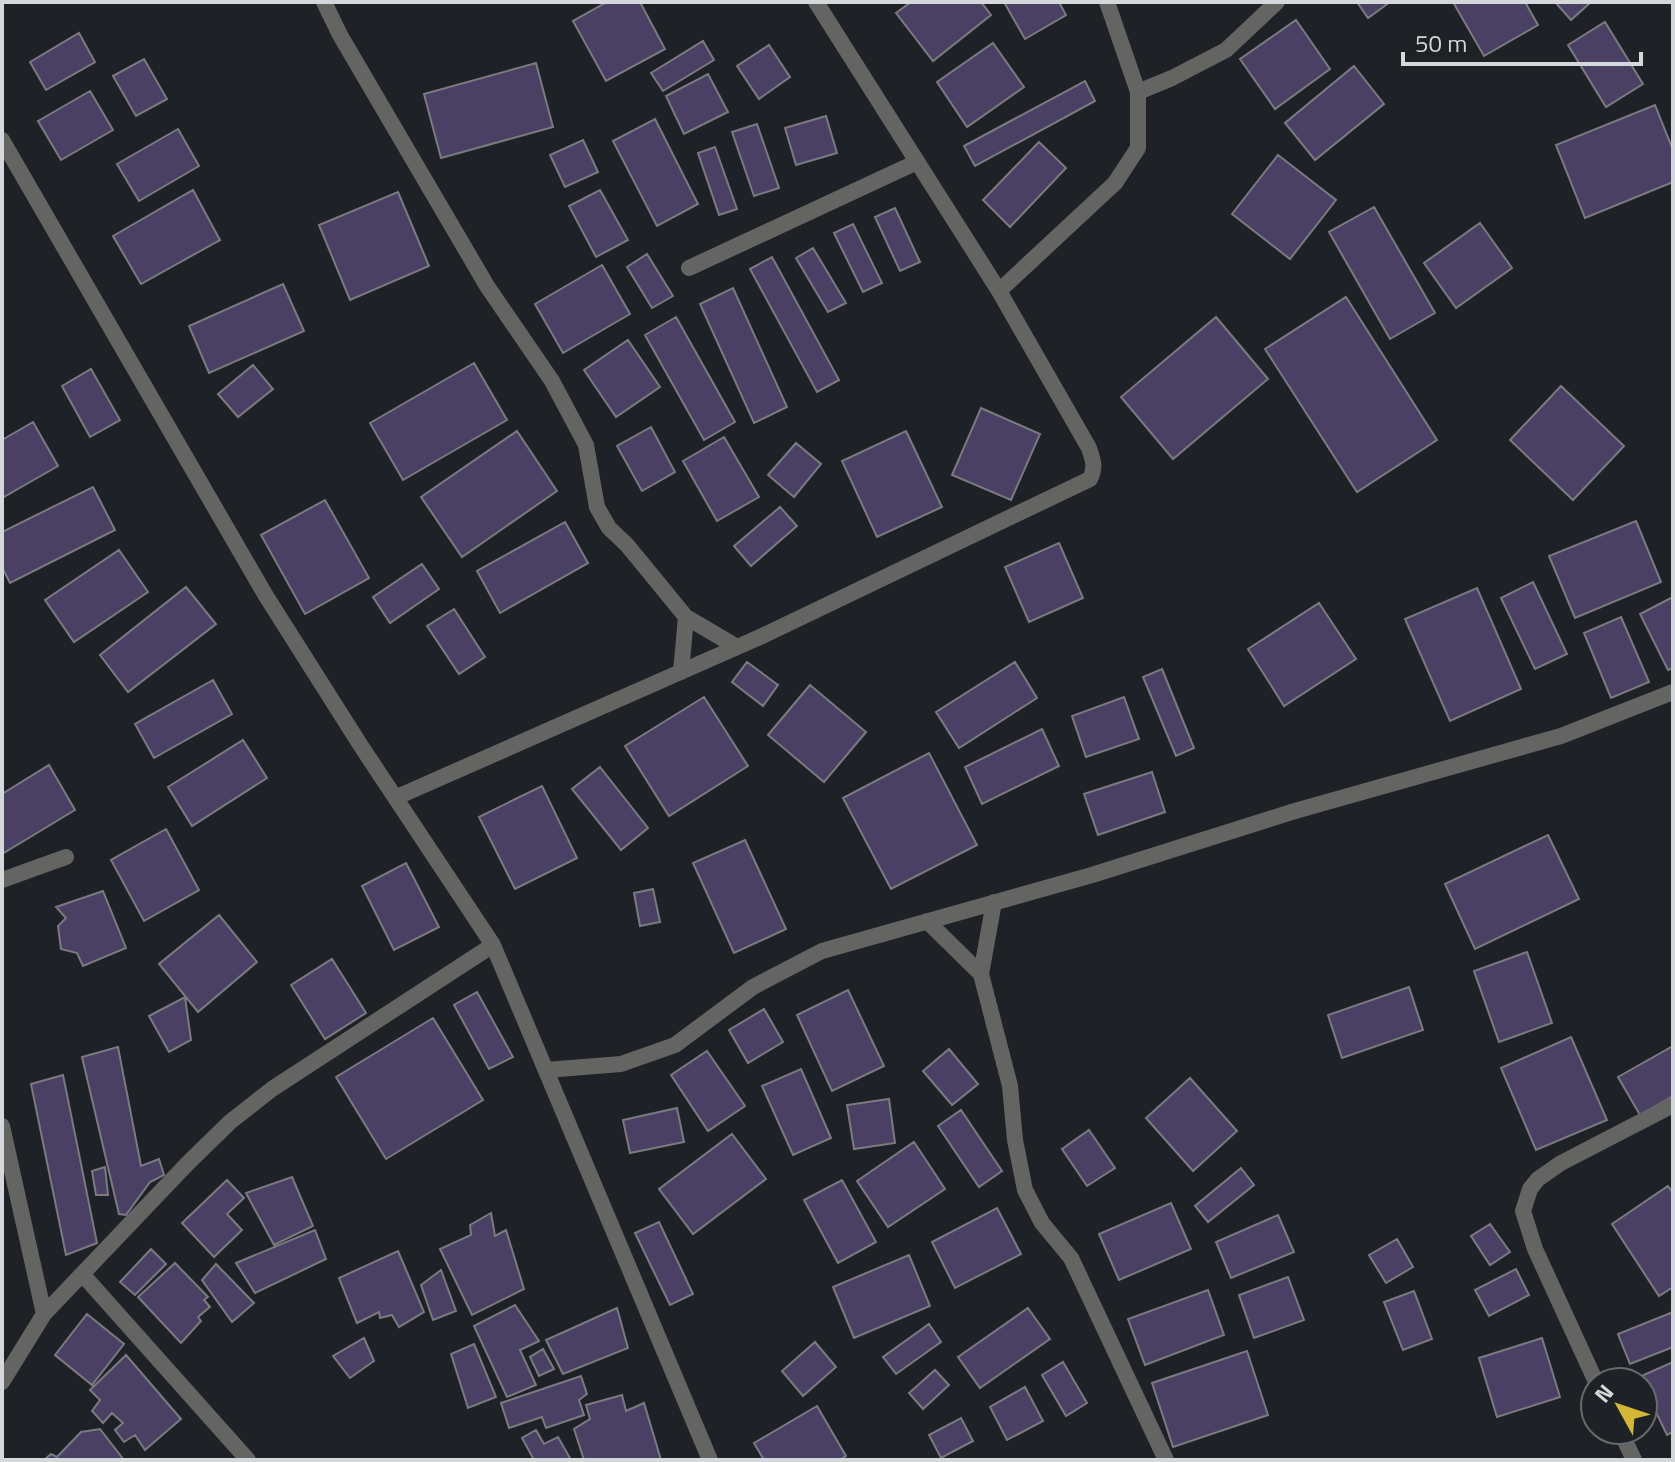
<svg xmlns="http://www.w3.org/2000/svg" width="1675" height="1462" font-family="'Titillium Web',sans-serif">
<rect width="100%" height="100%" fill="#1e2226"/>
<path fill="#494064" stroke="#7b7a80" stroke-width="2" d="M607,2H640L665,49L606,81L573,21Z
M911,2H981L991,15L933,61L896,13Z
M1004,2H1059L1066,15L1025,39Z
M1357,2H1390L1368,18Z
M1453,2H1525L1538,25L1484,56Z
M1555,2H1591L1571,20Z
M1296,20L1330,69L1275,109L1240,59Z
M1605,22L1643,84L1606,107L1568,45Z
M79,33L95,62L46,90L30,62Z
M703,41L714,60L663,91L651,73Z
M993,43L1024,87L967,127L937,82Z
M769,45L790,77L759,99L737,66Z
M144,59L167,99L136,116L113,76Z
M536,63L553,127L441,158L424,94Z
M1354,66L1384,104L1315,160L1285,123Z
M708,74L728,112L684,134L666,96Z
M1085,81L1095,101L975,166L964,146Z
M90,91L113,130L61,160L38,121Z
M1655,105L1673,150V182L1585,218L1556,145Z
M826,116L837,153L796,165L785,128Z
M655,119L698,204L657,226L613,141Z
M757,124L779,188L754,196L732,132Z
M178,129L199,166L139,201L117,164Z
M583,140L598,172L565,187L550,155Z
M1039,142L1066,168L1010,227L983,200Z
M715,147L737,209L719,215L698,153Z
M1278,155L1336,200L1290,259L1232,214Z
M193,190L220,240L141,284L113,236Z
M600,190L628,240L596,257L569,206Z
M398,192L429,266L350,300L319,225Z
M1374,207L1435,313L1390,339L1329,232Z
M895,208L920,262L900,271L875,217Z
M1480,223L1512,268L1456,308L1424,263Z
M853,224L882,283L863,292L834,233Z
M813,248L846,303L828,312L796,258Z
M647,254L673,296L652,308L627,267Z
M772,257L839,380L817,392L750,269Z
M602,265L630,314L563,353L535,304Z
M283,284L304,331L209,373L189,326Z
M733,288L787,407L754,423L700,304Z
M1346,297L1437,440L1357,492L1265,349Z
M676,317L735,422L704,440L645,335Z
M1216,317L1268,379L1173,459L1121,397Z
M628,340L660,387L616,417L584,370Z
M474,363L507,420L403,480L370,423Z
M253,365L273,389L238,417L218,394Z
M91,369L120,420L90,437L62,386Z
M1561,386L1624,446L1573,500L1510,440Z
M981,408L1040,434L1011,500L952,475Z
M33,422L58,466L2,498V440Z
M651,427L675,472L642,491L617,446Z
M517,431L557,491L462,557L421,497Z
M906,431L942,507L877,537L842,461Z
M724,437L759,497L717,521L683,461Z
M796,443L821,464L794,497L768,475Z
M93,487L115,530L10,583L2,567V532Z
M325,500L369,578L305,614L261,535Z
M780,507L797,526L751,566L734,546Z
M1636,521L1661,582L1575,618L1549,556Z
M565,522L588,563L500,613L477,571Z
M1059,543L1083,598L1029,622L1005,567Z
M119,550L148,592L74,642L45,600Z
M422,564L439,589L390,623L373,597Z
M1533,582L1567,654L1535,669L1501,598Z
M186,587L216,624L128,692L100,655Z
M1477,588L1521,689L1450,721L1405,619Z
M1673,597V668L1668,670L1640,614Z
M1319,603L1356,659L1284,706L1248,649Z
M454,609L485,657L459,674L427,626Z
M1621,617L1649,682L1611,698L1584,633Z
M747,662L778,685L763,706L732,682Z
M1015,662L1037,698L959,748L936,712Z
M1162,669L1194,748L1176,756L1143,677Z
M213,680L232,714L154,758L135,724Z
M810,685L866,732L824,782L768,735Z
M704,697L748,766L669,816L625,746Z
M1124,697L1139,739L1086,757L1072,716Z
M1042,729L1059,766L982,804L965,767Z
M243,740L267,778L192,826L168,787Z
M929,753L977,845L891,889L843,798Z
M49,765L75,810L2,854V794Z
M600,767L648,828L621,850L572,789Z
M1152,772L1165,812L1098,835L1084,794Z
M542,786L577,858L515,889L479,817Z
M166,829L199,890L144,921L111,860Z
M1548,835L1579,899L1475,949L1445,884Z
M745,840L786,929L734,953L693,863Z
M406,863L439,927L394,950L362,886Z
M653,889L660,922L640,926L634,893Z
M103,891L126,948L83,966L77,953L61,949L58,926L66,918L56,907Z
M219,915L257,962L198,1012L159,964Z
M1527,952L1552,1023L1499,1042L1474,971Z
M332,959L366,1013L325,1039L291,985Z
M1409,987L1423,1030L1342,1058L1328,1015Z
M848,990L884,1066L832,1091L797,1015Z
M477,992L513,1057L489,1069L454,1005Z
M185,997L191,1040L169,1052L149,1016Z
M764,1009L783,1042L748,1063L729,1030Z
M433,1018L483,1100L386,1159L336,1077Z
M1571,1037L1607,1120L1536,1150L1501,1068Z
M1673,1046V1096L1640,1115L1618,1077Z
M118,1047L141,1166L159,1159L164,1175L150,1182L126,1215L119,1214L82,1057Z
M949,1049L978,1084L952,1105L923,1071Z
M707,1051L745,1106L708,1131L671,1075Z
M801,1069L831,1138L793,1155L762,1086Z
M63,1075L97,1243L66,1255L31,1084Z
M1190,1078L1237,1131L1193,1171L1146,1118Z
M889,1099L895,1143L854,1149L847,1105Z
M677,1108L684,1142L630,1153L623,1120Z
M961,1110L1002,1171L979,1187L938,1126Z
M1089,1130L1115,1168L1087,1186L1062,1149Z
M732,1134L766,1179L693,1234L659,1189Z
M914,1142L945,1189L888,1227L857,1181Z
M105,1167L108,1195H96L92,1171Z
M1241,1168L1254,1185L1208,1222L1195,1206Z
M292,1177L313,1226L274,1245L246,1193Z
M227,1180L244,1198L227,1214L242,1230L214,1257L182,1223Z
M842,1180L876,1242L838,1263L804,1200Z
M1668,1186L1673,1193V1287L1659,1296L1612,1224Z
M1171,1203L1191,1249L1119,1280L1099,1234Z
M997,1208L1021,1254L955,1288L932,1242Z
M491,1213L495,1236L506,1230L524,1289L472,1315L440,1249L471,1235L470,1225Z
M1278,1215L1294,1252L1231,1278L1216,1242Z
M659,1222L693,1294L670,1305L635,1233Z
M1490,1224L1510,1252L1490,1265L1471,1236Z
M315,1230L326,1259L255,1293L236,1263Z
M1397,1239L1413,1267L1386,1283L1369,1255Z
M151,1249L166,1264L135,1295L120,1282Z
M398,1251L424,1312L399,1327L392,1315L380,1318L379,1312L357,1323L339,1278Z
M909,1255L930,1306L854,1338L833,1287Z
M175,1263L208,1297L204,1300L210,1307L198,1317L201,1321L181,1343L138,1297Z
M216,1264L254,1303L232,1322L202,1280Z
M1516,1269L1529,1295L1489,1316L1475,1290Z
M441,1270L456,1311L433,1320L421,1285Z
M1288,1277L1304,1320L1254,1338L1239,1295Z
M1208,1290L1224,1335L1145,1365L1128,1319Z
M1414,1291L1432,1339L1403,1350L1384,1302Z
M515,1305L539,1341L520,1350L536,1385L507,1397L474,1326Z
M617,1308L628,1348L563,1374L546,1340Z
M1028,1308L1050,1339L980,1388L958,1357Z
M1673,1312V1347L1630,1364L1618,1334Z
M87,1314L124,1344L92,1385L55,1355Z
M929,1324L941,1342L896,1374L883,1357Z
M364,1338L374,1361L350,1378L333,1356Z
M1542,1338L1560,1397L1497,1417L1479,1358Z
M815,1342L836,1367L803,1396L782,1371Z
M474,1344L496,1397L468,1408L451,1354Z
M543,1349L554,1369L539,1376L530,1357Z
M1247,1351L1268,1415L1173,1447L1152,1383Z
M126,1355L181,1419L145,1450L135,1435L124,1442L115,1430L123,1423L112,1413L103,1423L92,1411L100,1400L90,1390Z
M1063,1362L1087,1403L1066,1416L1042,1375Z
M1673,1362V1432L1667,1435L1639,1377Z
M935,1370L949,1385L923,1409L909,1393Z
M581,1376L587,1394L579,1400L584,1415L546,1428L542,1417L509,1428L501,1403Z
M1025,1387L1043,1421L1007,1440L990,1407Z
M622,1395L626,1411L644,1403L661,1460H584L574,1429L590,1419L586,1405Z
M817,1406L846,1456L840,1460H764L754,1443Z
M961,1418L973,1441L941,1458L929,1435Z
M100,1429L124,1460H44L51,1454L57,1457L81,1432Z
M536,1430L544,1444L558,1437L571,1460H534L522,1438Z"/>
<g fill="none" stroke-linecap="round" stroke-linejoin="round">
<path stroke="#646562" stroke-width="16" d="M324,2L340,35L487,286L552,381L586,445L597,507L609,528L627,545L686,617L737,647
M1107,2L1138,92
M2,140L266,596L361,746L493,945L710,1460
M689,268L917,162
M999,291L1115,183L1138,148V92L1172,78L1226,50L1277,2
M681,672L686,617
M397,797L760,637L1090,479C1096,467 1093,460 1089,448L999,291L816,2
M2,880L66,857
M994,902L981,974L1010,1086L1015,1140L1025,1190L1042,1223L1071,1258L1166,1460
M927,921L981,974
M546,1070L621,1064L675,1045L753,987L822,951L1092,875L1295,811L1561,736L1673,692
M2,1126L44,1314
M83,1275L248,1460
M2,1382L44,1314L188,1163L230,1122L272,1089L493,945
M1596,1382L1535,1249L1523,1211L1530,1189L1538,1179L1561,1163L1673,1105
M1620,1430L1634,1460"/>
</g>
<rect width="1675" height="1462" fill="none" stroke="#d5d8da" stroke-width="8"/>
<g transform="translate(1619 1406) rotate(310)"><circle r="38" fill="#1e2226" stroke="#676b6e" stroke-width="2"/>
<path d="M0-6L14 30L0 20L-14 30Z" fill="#d4b635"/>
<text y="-12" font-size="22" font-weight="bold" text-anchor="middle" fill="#d5d8da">N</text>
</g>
<path d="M1403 52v12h238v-12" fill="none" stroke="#d5d8da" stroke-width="4"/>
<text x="1415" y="52" font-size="24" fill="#d5d8da" stroke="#1e2226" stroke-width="6" paint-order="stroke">50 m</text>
</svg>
